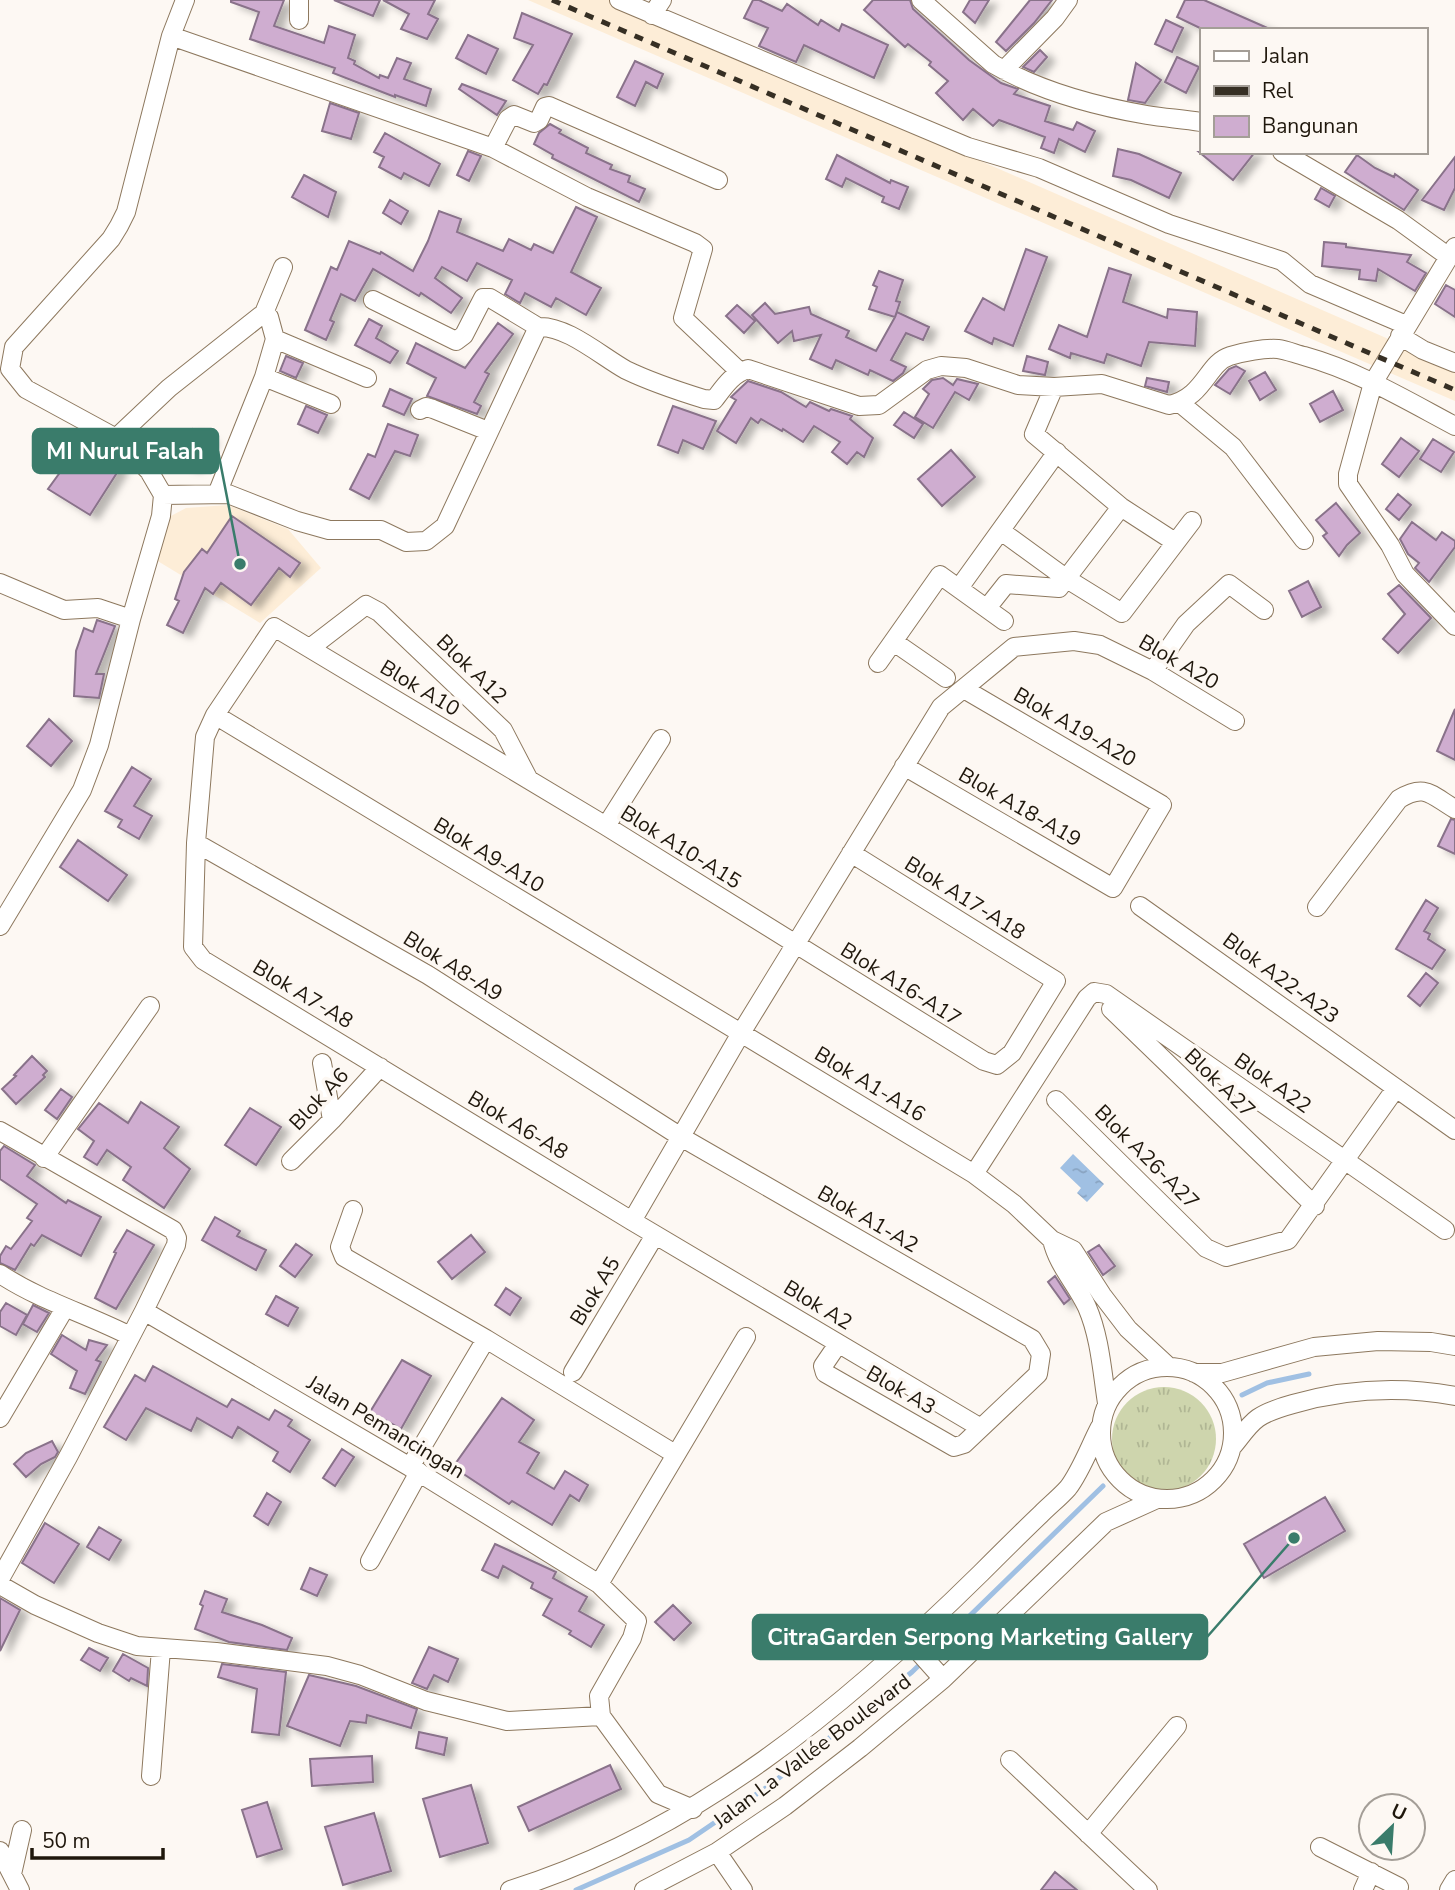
<svg xmlns="http://www.w3.org/2000/svg" width="1455" height="1890" font-family="'Nunito Sans',sans-serif">
<defs>
<pattern id="grass-tufts" width="24" height="20" patternUnits="userSpaceOnUse" patternTransform="scale(1.75)"><rect width="24" height="20" fill="#ced5ad"/><path d="M3 7l-1-3M5 7V3M7 7l1-3M15 17l-1-3M17 17v-4M19 17l1-3" fill="none" stroke="#b0b694"/></pattern>
<pattern id="water-ripples" width="26" height="14" patternUnits="userSpaceOnUse" patternTransform="scale(1.75)"><rect width="26" height="14" fill="#a0c0e3"/><path d="M2 4q2-2 4 0t4 0M15 11q2-2 4 0t4 0" fill="none" stroke="#89a4c2"/></pattern>
<filter id="shadow"><feDropShadow dx="8" dy="4.5" stdDeviation="3.5" flood-color="#0004"/></filter>
</defs>
<rect width="100%" height="100%" fill="#fdf8f3"/>
<path fill="#fdedd7" d="M528,0H612L1455,368V401Z
M228,505L288,529L321,568L260,623L156,560L169,517L186,508Z"/>
<path fill="url(#grass-tufts)" d="M1112 1439a52 52 0 1 1 104 0a52 52 0 1 1-104 0Z"/>
<path fill="url(#water-ripples)" d="M1073,1154L1104,1184L1087,1202L1077,1193L1081,1188L1060,1168Z"/>
<g fill="none" stroke-linecap="round" stroke-linejoin="round">
<path stroke="#a0c0e3" stroke-width="5" d="M1242,1395L1267,1383L1309,1374
M576,1890L689,1840L770,1785L912,1672L1103,1486"/>
</g>
<path fill="#cfadd0" stroke="#89728a" stroke-width="2" filter="url(#shadow)" d="M231,0H284L274,26L324,43L329,26L355,35L348,58L355,61L354,64L379,78L380,75L388,78L397,58L411,63L404,79L431,89L426,106L395,95V97L333,73L335,68L250,39L259,12L231,2Z
M334,0H380L373,16Z
M383,0H435L428,14L438,19L427,39L401,29L409,14Z
M753,0H759L782,11L787,4L818,25L821,20L839,31L842,24L888,45L874,78L804,45L796,62L759,46L768,28L744,18Z
M873,0H910L913,9L969,60L1001,83L1018,89L1014,94L1050,106L1045,121L1073,130L1077,122L1095,131L1085,152L1059,139L1054,153L1041,148L1045,137L999,120L993,126L973,109L963,120L936,93L948,81L929,65L931,62L908,44L905,47L864,10Z
M970,0H989L975,23L963,12Z
M1030,0H1052L1034,23L1006,51L996,42Z
M1185,0H1204L1272,30H1204L1177,17Z
M522,13L572,34L547,85L544,84L538,94L513,80L533,45L514,38Z
M1166,20L1183,28L1172,52L1155,44Z
M468,35L498,49L486,74L456,58Z
M1040,50L1047,57L1034,72L1023,67Z
M1177,57L1199,67L1186,93L1165,82Z
M635,61L663,74L657,88L646,82L635,106L617,97Z
M1136,63L1161,80L1145,103L1128,100Z
M462,84L506,101L497,115L459,89Z
M330,103L359,113L351,139L322,131Z
M550,124L561,130L559,133L588,148L586,153L612,165L610,169L630,176L628,182L645,189L639,202L552,158L553,155L534,144L539,133Z
M385,133L440,164L429,186L404,173L401,179L379,167L384,157L374,152Z
M1118,149L1139,154L1181,173L1169,198L1131,180L1113,176Z
M468,151L481,156L469,181L457,175Z
M1199,152H1255L1233,180Z
M837,155L890,183L891,180L908,187L899,209L882,202L884,197L846,178L842,187L826,179Z
M1357,155L1375,168L1394,177L1395,174L1418,190L1404,210L1345,172Z
M1455,157V188L1444,210L1422,200Z
M304,175L336,192L328,217L292,197Z
M1321,188L1335,196L1329,207L1315,199Z
M390,200L408,211L401,224L383,213Z
M576,207L597,217L571,272L601,288L586,315L556,298L551,307L525,293L520,303L505,294L512,280L477,263L467,281L442,267L435,278L462,298L451,313L421,293L419,296L373,269L355,301L341,294L330,320L334,322L326,340L305,330L331,267L337,270L349,241L380,254L381,252L413,271L428,241L439,211L461,219L457,232L503,251L509,239L531,250L534,244L553,253Z
M1324,242L1346,244V247L1411,255L1407,262L1426,273L1415,291L1378,269L1376,281L1359,279L1360,270L1322,266Z
M1026,249L1047,257L1013,346L994,338L992,344L965,331L983,298L1004,310Z
M1109,268L1131,275L1123,302L1167,318L1168,309L1197,312L1195,346L1149,342L1141,366L1107,354L1104,363L1071,353L1070,358L1049,349L1059,325L1087,337Z
M879,271L903,280L896,301L900,302L895,317L897,312L929,327L923,340L906,333L891,360L906,367L903,373L893,381L870,370L868,375L836,360L832,369L810,359L821,335L794,341L792,331L778,343L752,315L765,303L775,314L809,307L811,314L849,331L846,337L876,351L895,317L869,309L877,287L873,285Z
M1446,285L1455,290V317L1435,304Z
M737,305L755,321L744,333L726,316Z
M369,319L382,326L376,338L398,351L390,363L355,345Z
M498,323L513,334L485,372L489,374L474,402L481,406L477,414L427,396L436,378L407,363L416,343L465,368Z
M286,356L303,363L296,378L280,371Z
M1027,356L1048,362L1045,375L1023,371Z
M1236,366L1245,371L1230,394L1215,385L1229,369Z
M1265,372L1276,390L1260,400L1249,381Z
M943,378L953,385L957,379L978,384L969,400L955,392L933,428L915,417L929,394L923,389L932,380Z
M1147,378L1169,382L1167,392L1145,386Z
M748,381L781,392L806,407L810,402L829,411L831,409L852,416L850,419L873,438L864,457L857,452L847,464L832,452L840,442L814,426L803,442L783,429L782,431L761,419L758,423L751,418L736,443L717,431L736,400L731,397Z
M390,389L412,399L404,415L383,406Z
M1333,391L1343,410L1320,422L1310,404Z
M306,406L327,415L318,433L298,424Z
M673,406L716,421L703,449L683,440L678,453L658,445Z
M904,412L923,424L914,438L894,425Z
M388,424L418,435L410,456L395,451L369,499L350,489L368,454L375,457Z
M193,429L210,439L193,467L176,458Z
M1401,438L1419,451L1399,477L1382,464Z
M1433,439L1454,452L1441,472L1420,459Z
M951,450L975,477L942,506L918,479Z
M68,452L97,469L104,458L120,468L90,515L48,489L61,471L58,469Z
M1398,494L1411,505L1399,520L1386,509Z
M1336,503L1360,533L1347,545L1339,556L1323,536L1327,533L1316,520Z
M232,516L300,563L290,577L279,568L251,605L221,583L213,594L205,588L183,633L167,625L179,601L175,599L184,572L202,549L207,553Z
M1412,522L1436,540L1442,532L1455,541V547L1429,582L1415,568L1419,563L1408,554L1400,539Z
M1308,581L1321,607L1302,617L1289,591Z
M1399,585L1431,618L1398,653L1383,639L1405,614L1388,594Z
M97,620L115,626L96,674H104L99,698L74,696L76,651L84,628L93,632Z
M1455,709V760L1437,751Z
M49,719L72,741L51,766L27,746Z
M132,767L151,779L134,806L152,816L139,839L118,827L122,820L105,811Z
M1451,819L1455,820V854L1438,846Z
M78,840L127,875L108,901L60,867Z
M1426,900L1438,908L1424,931L1430,934L1428,939L1445,950L1432,969L1396,949Z
M1426,973L1438,983L1420,1006L1408,996Z
M32,1056L47,1071L43,1075L45,1077L16,1104L2,1089L16,1076L14,1075Z
M61,1089L72,1097L57,1119L45,1110Z
M141,1102L179,1127L164,1148L190,1169L164,1208L123,1180L131,1167L107,1150L97,1165L84,1157L94,1141L78,1129L99,1103L128,1123Z
M250,1108L281,1127L256,1165L225,1145Z
M4,1146L35,1165L27,1176L66,1203L68,1200L101,1217L81,1256L42,1235L34,1246L31,1244L15,1270L0,1263V1256L6,1246L11,1249L32,1221L27,1218L37,1204L0,1179V1151Z
M215,1217L240,1231L237,1236L266,1250L256,1270L202,1240Z
M127,1230L154,1245L116,1309L95,1298L116,1253L114,1252Z
M471,1235L485,1252L452,1279L438,1262Z
M296,1244L312,1255L295,1277L280,1266Z
M1099,1245L1115,1266L1103,1275L1088,1252Z
M1055,1276L1070,1299L1064,1304L1048,1282Z
M506,1288L521,1298L510,1315L495,1305Z
M276,1296L298,1308L288,1326L266,1314Z
M6,1303L27,1315L16,1335L0,1326V1312Z
M33,1305L49,1313L37,1332L23,1324Z
M62,1335L86,1350L89,1340L107,1345L96,1360L101,1362L85,1394L70,1388L77,1371L51,1354Z
M402,1360L431,1376L401,1429L370,1412Z
M153,1366L227,1407L232,1399L269,1420L275,1410L292,1420L288,1426L310,1440L290,1472L273,1461L278,1452L238,1427L232,1438L197,1418L191,1431L146,1408L126,1440L104,1427L135,1375L145,1381Z
M502,1398L534,1420L519,1442L539,1453L527,1473L554,1489L565,1471L588,1485L579,1501L570,1495L552,1525L512,1501L509,1504L453,1467Z
M52,1441L58,1452L55,1457L41,1464L26,1477L14,1464L26,1453Z
M342,1449L354,1457L335,1486L323,1478Z
M267,1493L281,1502L268,1525L254,1516Z
M1325,1497L1345,1531L1264,1578L1244,1544Z
M45,1523L79,1544L54,1583L22,1563Z
M99,1527L121,1540L109,1560L87,1547Z
M495,1544L556,1572L553,1578L587,1597L579,1611L604,1625L591,1647L569,1634L571,1631L543,1615L552,1599L531,1588L533,1583L503,1566L498,1578L482,1570Z
M310,1568L327,1575L317,1596L301,1589Z
M205,1591L227,1599L222,1612L262,1625L292,1638L287,1650L229,1642L195,1629L203,1606L200,1604Z
M0,1598L20,1610L0,1651Z
M673,1605L691,1623L674,1640L655,1622Z
M429,1647L458,1659L448,1682L434,1675L427,1689L412,1683Z
M89,1648L108,1658L100,1671L81,1660Z
M123,1654L148,1668L147,1686L131,1678L129,1681L113,1671Z
M222,1664L286,1672L279,1735L252,1732L257,1689L218,1677Z
M309,1675L356,1686L417,1709L411,1728L367,1715L366,1723L350,1721L340,1746L287,1726Z
M419,1732L447,1738L444,1755L416,1748Z
M372,1756L373,1782L312,1786L310,1759Z
M610,1765L621,1789L529,1831L518,1807Z
M471,1785L488,1843L440,1857L423,1799Z
M267,1802L282,1849L257,1857L242,1810Z
M374,1813L391,1871L343,1885L325,1827Z
M1055,1872L1077,1890H1041Z"/>
<g fill="none" stroke-linecap="round" stroke-linejoin="round">
<g stroke="#8d785e" stroke-width="20">
<path id="minor" d="M299,0V20
M619,0L968,147L1039,168L1169,224L1282,261L1310,284L1406,325
M921,0L993,64C1039,91 1095,106 1147,115C1165,118 1183,119 1201,122
M652,15L662,0
M171,36L493,148L587,197L695,243L703,249L683,318L739,371
M1004,70L1055,18L1068,0
M493,148L508,119L514,115L534,123L539,120L545,107L549,106L718,180
M1282,152L1398,220L1449,257
M1455,247L1373,383L1348,474V484L1390,545L1405,574L1455,626
M373,300L456,341L464,335L483,298H490L538,327
M1400,336L1423,350L1455,363
M275,339L367,378
M264,377L331,404
M1054,387L1034,434L1121,507L1175,542
M1180,403L1233,447L1304,540
M420,410L426,407L433,409L488,431
M116,438L169,388L264,313L283,267
M217,494L264,377L275,339L269,317L264,313
M163,495L228,494L297,521L329,530H381L406,542L426,541L445,526L538,327C566,325 601,356 626,370C651,382 678,391 704,399L714,400C724,387 732,374 748,369L859,406L879,405L927,370L941,366L966,368L1018,385L1054,387L1102,384L1169,405C1205,397 1207,363 1230,356C1243,352 1264,348 1278,349C1286,350 1296,354 1304,356C1358,371 1406,400 1455,426
M1001,531L1067,579L1122,613L1192,521
M0,583L64,610L98,608L131,619
M959,588L1057,452
M987,608L1006,584L1059,588L1121,507
M894,642L946,678
M310,648L366,605L379,612L503,730L529,780
M878,663L940,575L1004,621
M1153,671L1186,624L1229,584L1264,610
M215,715L974,1174L1014,1204L1052,1240
M904,766L1113,888L1162,805L964,689
M606,826L661,739
M196,843L428,975L681,1137L1032,1339L1041,1354L1038,1374L964,1444L954,1447L825,1373L823,1366L838,1344
M851,853L1056,981L1012,1053L997,1065L984,1061L606,826L274,627L215,715L205,737L196,843L193,947L203,960L632,1221L981,1428
M1140,906L1455,1130
M1317,907L1399,799C1425,783 1431,795 1455,809
M0,926L82,790L99,745L131,619L161,516L163,495L149,471L116,438L26,389L10,369L14,347L111,239L119,226L126,212L171,36L185,0
M1111,1009L1315,1206
M322,1063L332,1120
M1056,1100L1206,1248L1226,1257L1288,1240L1396,1088
M0,1131L173,1230L177,1238L176,1245L144,1311L410,1467L599,1584L637,1621L632,1638L599,1696L601,1716L658,1794L693,1809
M44,1158L150,1006
M291,1161L332,1120L380,1067
M974,1174L1087,998L1094,992L1106,994L1445,1230
M353,1210L340,1247L344,1257L486,1339L675,1454
M632,1221L741,1033L941,707L1014,647L1074,641L1100,645L1153,671L1235,721
M0,1274C41,1301 87,1314 130,1336
M1101 1433a66 66 0 1 1 132 0a66 66 0 1 1-132 0Z
M573,1372L655,1235
M1194,1373H1222L1314,1347L1378,1341L1431,1342L1455,1346
M1107,1403C1102,1371 1100,1337 1087,1307C1076,1283 1058,1266 1052,1240L1073,1250L1102,1295L1128,1329L1169,1367
M0,1418L65,1308
M1232,1447C1240,1438 1248,1425 1258,1418C1268,1411 1282,1407 1293,1404C1346,1389 1401,1386 1455,1396
M410,1467L486,1339
M370,1561L419,1472
M0,1579L68,1457L144,1311
M599,1584L746,1337
M0,1585L35,1605L98,1633L137,1646L216,1652L327,1666L360,1675L426,1701L507,1721L601,1716
M910,1642L943,1679
M1010,1760L1148,1890
M151,1776L161,1649
M1088,1834L1177,1726
M1320,1847L1399,1887
M0,1851L20,1890
M717,1852L743,1890
M12,1874L22,1830
M510,1890C694,1833 846,1706 981,1573C1001,1553 1021,1533 1041,1514C1050,1505 1060,1497 1068,1488C1081,1471 1090,1446 1100,1427
M644,1890L717,1852L785,1806L860,1748L943,1679L1106,1522L1157,1499
M1363,1890L1371,1872
M1449,1890L1455,1880"/>
</g>
<use href="#minor" stroke="#fff" stroke-width="18"/>
<path stroke="#362f24" stroke-width="5" stroke-dasharray="9 9" stroke-linecap="butt" d="M552,0L1455,390"/>
</g>
<g text-anchor="middle" dominant-baseline="central" stroke-width="7" stroke-linejoin="round" paint-order="stroke">
<g font-size="21" fill="#1f170c" stroke="#fdf8f3">
<text transform="translate(1179 662) rotate(30)">Blok A20</text>
<text transform="translate(472 669) rotate(44)">Blok A12</text>
<text transform="translate(420 688) rotate(31)">Blok A10</text>
<text transform="translate(1075 727) rotate(30)">Blok A19-A20</text>
<text transform="translate(1020 807) rotate(30)">Blok A18-A19</text>
<text transform="translate(681 847) rotate(32)">Blok A10-A15</text>
<text transform="translate(489 855) rotate(31)">Blok A9-A10</text>
<text transform="translate(965 898) rotate(32)">Blok A17-A18</text>
<text transform="translate(453 966) rotate(32)">Blok A8-A9</text>
<text transform="translate(1281 978) rotate(36)">Blok A22-A23</text>
<text transform="translate(901 984) rotate(32)">Blok A16-A17</text>
<text transform="translate(303 994) rotate(31)">Blok A7-A8</text>
<text transform="translate(1220 1083) rotate(44)">Blok A27</text>
<text transform="translate(1273 1083) rotate(35)">Blok A22</text>
<text transform="translate(870 1084) rotate(31)">Blok A1-A16</text>
<text transform="translate(319 1099) rotate(-47)">Blok A6</text>
<text transform="translate(518 1125) rotate(31)">Blok A6-A8</text>
<text transform="translate(1147 1157) rotate(45)">Blok A26-A27</text>
<text transform="translate(868 1219) rotate(30)">Blok A1-A2</text>
<text transform="translate(595 1291) rotate(-59)">Blok A5</text>
<text transform="translate(818 1305) rotate(31)">Blok A2</text>
<text transform="translate(901 1390) rotate(30)">Blok A3</text>
<text transform="translate(386 1427) rotate(31)">Jalan Pemancingan</text>
<text transform="translate(812 1751) rotate(-37)">Jalan La Vallée Boulevard</text>
</g>
</g>
<path fill="none" stroke="#3a7c6b" stroke-width="2.5" d="M240 564L218 451M1294 1538L1207 1637"/>
<g fill="#3a7c6b" stroke="#fdf8f3" stroke-width="2.5">
<circle cx="240" cy="564" r="7"/>
<circle cx="1294" cy="1538" r="7"/>
</g>
<g fill="#3a7c6b" stroke="#3a7c6b" stroke-width="2.5">
<rect x="33" y="429" width="185" height="44" rx="7"/>
<rect x="753" y="1615" width="454" height="44" rx="7"/>
</g>
<g font-size="23" text-anchor="middle" font-weight="bold" fill="#fff">
<text x="125" y="459">MI Nurul Falah</text>
<text x="980" y="1645">CitraGarden Serpong Marketing Gallery</text>
</g>
<rect x="1200" y="28" width="228" height="126" fill="#fdf8f3" stroke="#a49e97" stroke-width="2"/>
<rect x="1214" y="51" width="35" height="10" fill="#ffffff" stroke="#a49e97" stroke-width="2"/>
<text x="1262" y="63" font-size="21" fill="#1f170c">Jalan</text>
<rect x="1214" y="86" width="35" height="10" fill="#362f24" stroke="#a49e97" stroke-width="2"/>
<text x="1262" y="98" font-size="21" fill="#1f170c">Rel</text>
<rect x="1214" y="116" width="35" height="21" fill="#cfadd0" stroke="#a49e97" stroke-width="2"/>
<text x="1262" y="133" font-size="21" fill="#1f170c">Bangunan</text>
<g transform="translate(1392 1827) rotate(25)"><circle r="33" fill="#fdf8f3" stroke="#a49e97" stroke-width="2"/>
<path d="M0-5L12 26L0 18L-12 26Z" fill="#3a7c6b"/>
<text y="-10" font-size="19" font-weight="bold" text-anchor="middle" fill="#1f170c">U</text>
</g>
<path d="M32 1848v10h131v-10" fill="none" stroke="#1f170c" stroke-width="3.5"/>
<text x="42" y="1848" font-size="21" fill="#1f170c" stroke="#fdf8f3" stroke-width="5" paint-order="stroke">50 m</text>
</svg>
